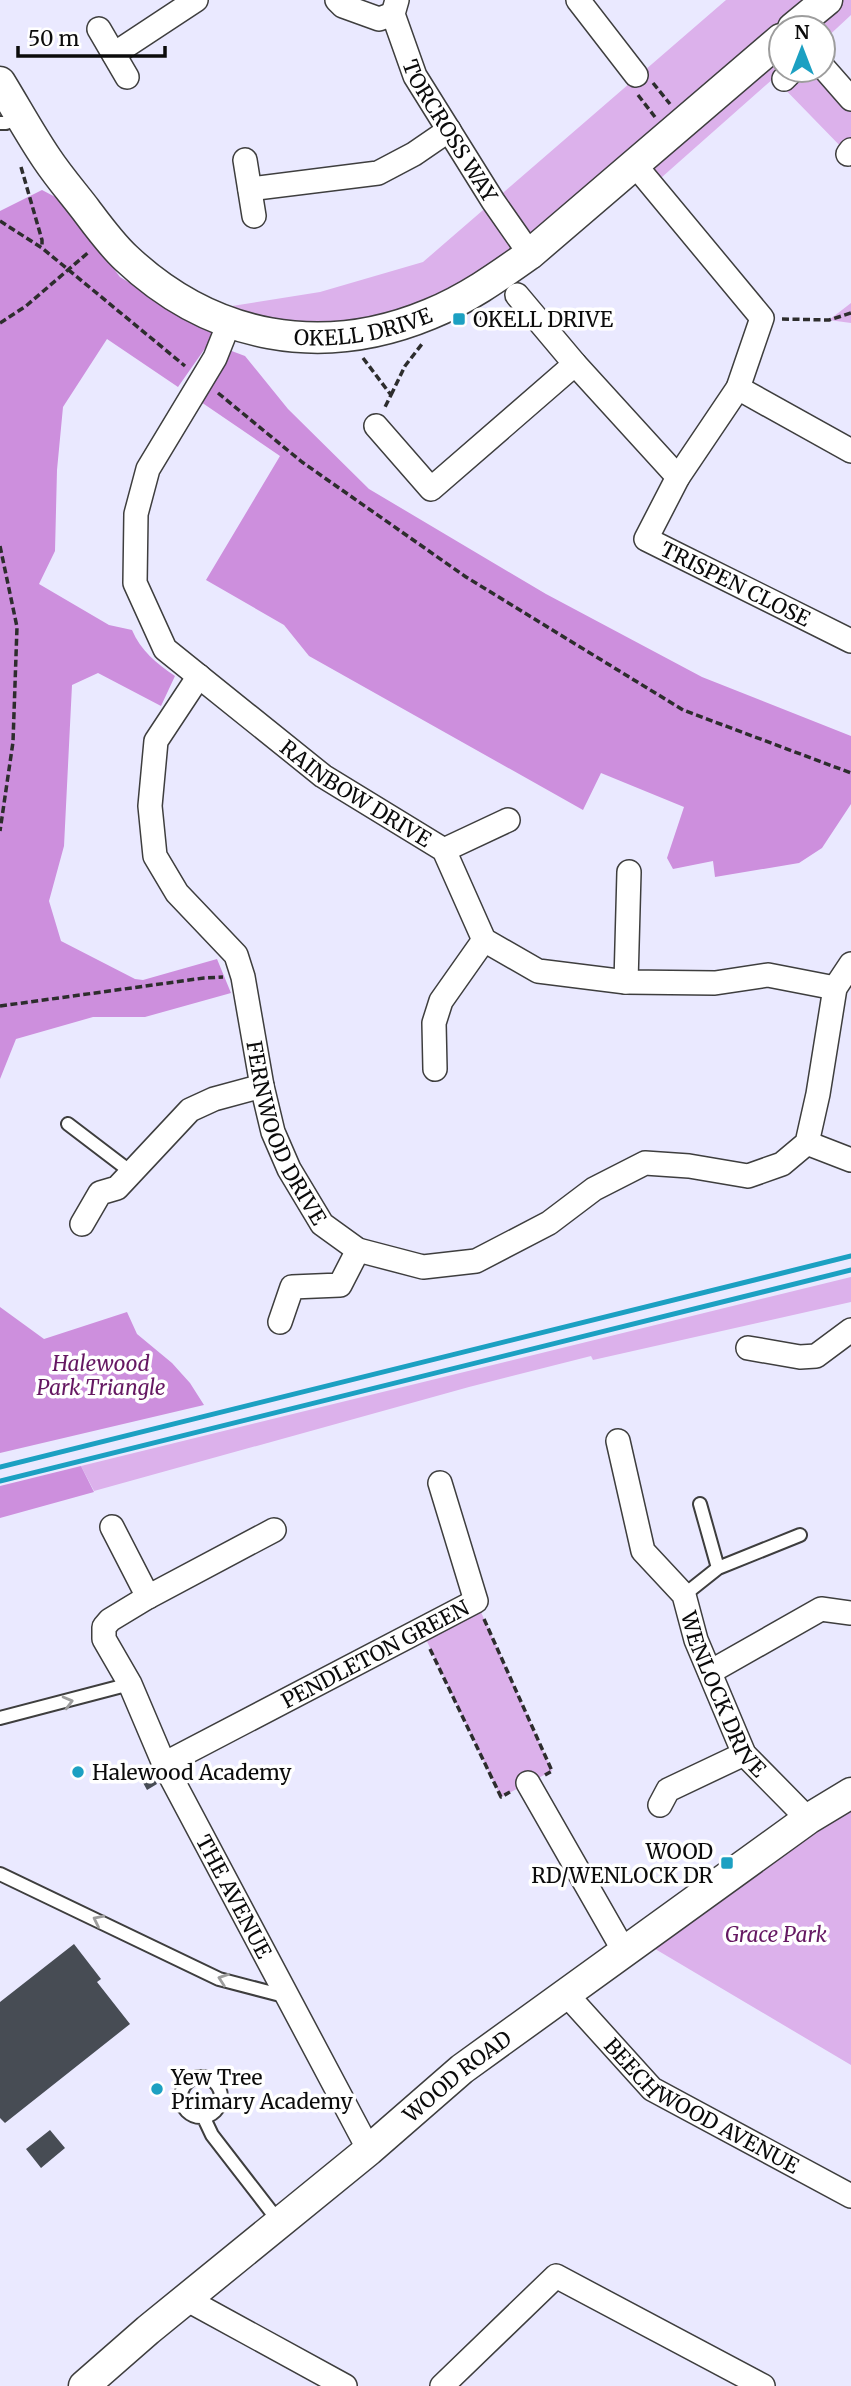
<svg xmlns="http://www.w3.org/2000/svg" width="851" height="2386" font-family="Merriweather,serif">
<rect width="100%" height="100%" fill="#eae9ff"/>
<path fill="#dcb1eb" d="M726,0H851V15L823,41V28H781V70H823L851,99V150L848,154L774,78L653,185L635,165L432,313L322,338L200,311L320,292L423,262Z
M851,303V323L829,320Z
M851,1277V1302L593,1360L591,1356L469,1387L94,1491L81,1466Z
M476,1601L552,1771L501,1797L422,1631Z
M851,1793V2065L640,1940Z"/>
<path fill="#cd8fdd" d="M42,190L63,201L120,277L162,302L220,327L178,387L107,339L63,407L57,470L55,551L39,584L109,625L132,630C141,651 156,663 175,676L161,706L98,673L72,685L64,846L49,901L61,941L135,979L143,980L217,959L231,993L145,1017H93L16,1039L0,1079V211Z
M229,350L245,356L288,409L369,489L546,594L702,677L851,736V804L822,848L799,863L715,877L713,861L673,869L667,858L684,807L601,773L583,810L309,656L284,625L206,580L280,456L201,402Z
M0,1307L44,1339L127,1312L137,1334L172,1363L190,1383L204,1405L0,1453Z
M81,1466L94,1492L0,1518V1486Z"/>
<path fill="#474c54" d="M151,1773L157,1784L147,1790L141,1779Z
M74,1944L101,1979L97,1982L130,2024L5,2123L0,2118V2002Z
M50,2130L65,2148L41,2168L26,2149Z"/>
<g fill="none" stroke-linecap="round" stroke-linejoin="round">
<g stroke="#3e3e3e" stroke-width="16">
<path id="service" d="M0,123H6L21,117
M68,1124L131,1172
M718,1568L800,1535
M684,1595L718,1568L700,1504
M0,1718L130,1684
M0,1874L219,1979L288,1997
M181 2097a20 20 0 1 1 40 0a20 20 0 1 1-40 0Z
M203,2116L212,2135L280,2223"/>
</g>
<g stroke="#3e3e3e" stroke-width="26">
<g id="minor">
<path d="M337,0L343,6L379,19L393,14"/>
<path id="s1" d="M397,0L393,14L415,76L493,201L530,254"/>
<path d="M578,0L636,75"/>
<path d="M99,29L127,77"/>
<path d="M114,54L196,0"/>
<path d="M823,67L851,99"/>
<path d="M784,79L793,70"/>
<path d="M848,154L851,150"/>
<path d="M245,160L254,216"/>
<path id="s2" d="M635,165L762,318L738,388L678,477L646,539L851,641"/>
<path d="M250,189L378,173L414,154L449,130"/>
<path d="M517,295L575,364L678,477"/>
<path id="s3" d="M229,323L215,358L148,469L136,514L135,583L165,649L323,776L444,850L484,940L538,971L626,982L715,983L768,975L835,988"/>
<path d="M738,388L851,451"/>
<path d="M376,426L431,489L575,364"/>
<path id="s4" d="M199,676L156,741L150,806L155,856L177,893L236,955L243,977L262,1086L273,1132L289,1169L322,1224L358,1250L423,1267L476,1261L549,1223L594,1189L645,1163L689,1166L748,1176L782,1164L807,1143L818,1094L835,988L851,964"/>
<path d="M444,850L508,820"/>
<path d="M626,982L629,872"/>
<path d="M435,1069L434,1023L441,1001L484,940"/>
<path d="M807,1143L851,1160"/>
<path d="M82,1224L100,1193L117,1188L190,1110L214,1099L262,1086"/>
<path d="M280,1322L292,1287L340,1285L358,1250"/>
<path d="M748,1348L800,1357L816,1356L851,1330"/>
<path id="s5" d="M618,1441L643,1551L684,1595L696,1640L744,1754L808,1819"/>
<path d="M112,1527L148,1597"/>
<path id="s6" d="M274,1530L148,1597L110,1620L104,1627V1639L130,1684L164,1764L369,2150"/>
<path d="M710,1672L821,1609L851,1613"/>
<path id="s7" d="M164,1764L476,1601L440,1483"/>
<path d="M528,1783L624,1951"/>
<path d="M660,1805L668,1790L744,1754"/>
<path id="s8" d="M567,1995L652,2089L851,2196"/>
<path d="M186,2299L345,2386"/>
<path d="M442,2386L556,2276L763,2386"/>
</g>
</g>
<g stroke="#3e3e3e" stroke-width="33">
<g id="tertiary">
<path d="M793,28L827,0"/>
<path id="s9" d="M0,82C16,108 30,134 47,159C59,177 73,193 86,210C98,226 111,244 126,258C212,339 322,359 430,314C467,299 499,276 530,254L781,39"/>
<path id="s10" d="M84,2386L148,2330L369,2150L462,2069L808,1819L851,1793"/>
</g>
</g>
<path stroke="#2d2d2d" stroke-width="3.5" stroke-dasharray="7 3.5" stroke-linecap="butt" d="M653,83L670,104
M638,95L655,117
M21,167L42,240V247
M0,221L42,248L185,366
M782,319L829,320L851,313
M475,321L490,313
M0,323L26,306L90,251
M363,358L391,395L384,409
M218,393L302,462L466,577L683,710L851,773
M391,395L405,366L422,344
M0,546L17,627L13,742L0,831
M0,1006L204,978L223,977
M484,1619L552,1771L545,1775
M430,1649L501,1797L510,1792"/>
<use href="#service" stroke="#fff" stroke-width="12"/>
<use href="#minor" stroke="#fff" stroke-width="23"/>
<use href="#tertiary" stroke="#fff" stroke-width="30"/>
<path stroke="#1ca0c2" stroke-width="5" d="M0,1467L851,1256
M0,1481L851,1270"/>
</g>
<defs><path id="oneway-chevron" d="M-2-3.5L2.5 0L-2 3.5" fill="none" stroke-width="1.6" stroke-linecap="round" stroke-linejoin="round" transform="scale(1.75)"/></defs>
<g stroke="#9d9d9d">
<use href="#oneway-chevron" transform="translate(68 1702) rotate(-15)"/>
<use href="#oneway-chevron" transform="translate(98 1920) rotate(-154)"/>
<use href="#oneway-chevron" transform="translate(223 1979) rotate(-161)"/>
</g>
<g fill="#1ca0c2" stroke="#fff" stroke-width="2.5">
<rect x="452" y="312" width="14" height="14" rx="3.5"/>
<circle cx="78" cy="1772" r="7"/>
<rect x="720" y="1856" width="14" height="14" rx="3.5"/>
<circle cx="157" cy="2089" r="7"/>
</g>
<g text-anchor="middle" dominant-baseline="central" stroke-width="7" stroke-linejoin="round" paint-order="stroke">
<g font-size="21" fill="#0b0b0b" stroke="#fff">
<text stroke="none"><textPath href="#s1" startOffset="145">TORCROSS WAY</textPath></text>
<text stroke="none"><textPath href="#s9" startOffset="476">OKELL DRIVE</textPath></text>
<text stroke="none"><textPath href="#s2" startOffset="550">TRISPEN CLOSE</textPath></text>
<text stroke="none"><textPath href="#s3" startOffset="595">RAINBOW DRIVE</textPath></text>
<text stroke="none"><textPath href="#s4" startOffset="508">FERNWOOD DRIVE</textPath></text>
<text stroke="none"><textPath href="#s7" startOffset="238">PENDLETON GREEN</textPath></text>
<text stroke="none"><textPath href="#s5" startOffset="280">WENLOCK DRIVE</textPath></text>
<text stroke="none"><textPath href="#s6" startOffset="497">THE AVENUE</textPath></text>
<text stroke="none"><textPath href="#s10" startOffset="485">WOOD ROAD</textPath></text>
<text stroke="none"><textPath href="#s8" startOffset="177">BEECHWOOD AVENUE</textPath></text>
</g>
<g font-size="21" fill="#0b0b0b" stroke="#fff" text-anchor="start">
<text x="473" y="319">OKELL DRIVE</text>
<text x="92" y="1772">Halewood Academy</text>
<text x="713" y="1851" text-anchor="end">WOOD<tspan x="713" dy="24">RD/WENLOCK DR</tspan></text>
<text x="171" y="2077">Yew Tree<tspan x="171" dy="24">Primary Academy</tspan></text>
</g>
<g font-size="21" font-style="italic" fill="#651862" stroke="#fff">
<text x="101" y="1363">Halewood<tspan x="101" dy="24">Park Triangle</tspan></text>
<text x="776" y="1934">Grace Park</text>
</g>
</g>
<g transform="translate(802 49)"><circle r="33" fill="#ffffff" stroke="#9d9d9d" stroke-width="2"/>
<path d="M0-5L12 26L0 18L-12 26Z" fill="#1ca0c2"/>
<text y="-10" font-size="19" font-weight="bold" text-anchor="middle" fill="#0b0b0b">N</text>
</g>
<path d="M18 46v10h147v-10" fill="none" stroke="#0b0b0b" stroke-width="3.5"/>
<text x="28" y="46" font-size="21" fill="#0b0b0b" stroke="#ffffff" stroke-width="5" paint-order="stroke">50 m</text>
</svg>
